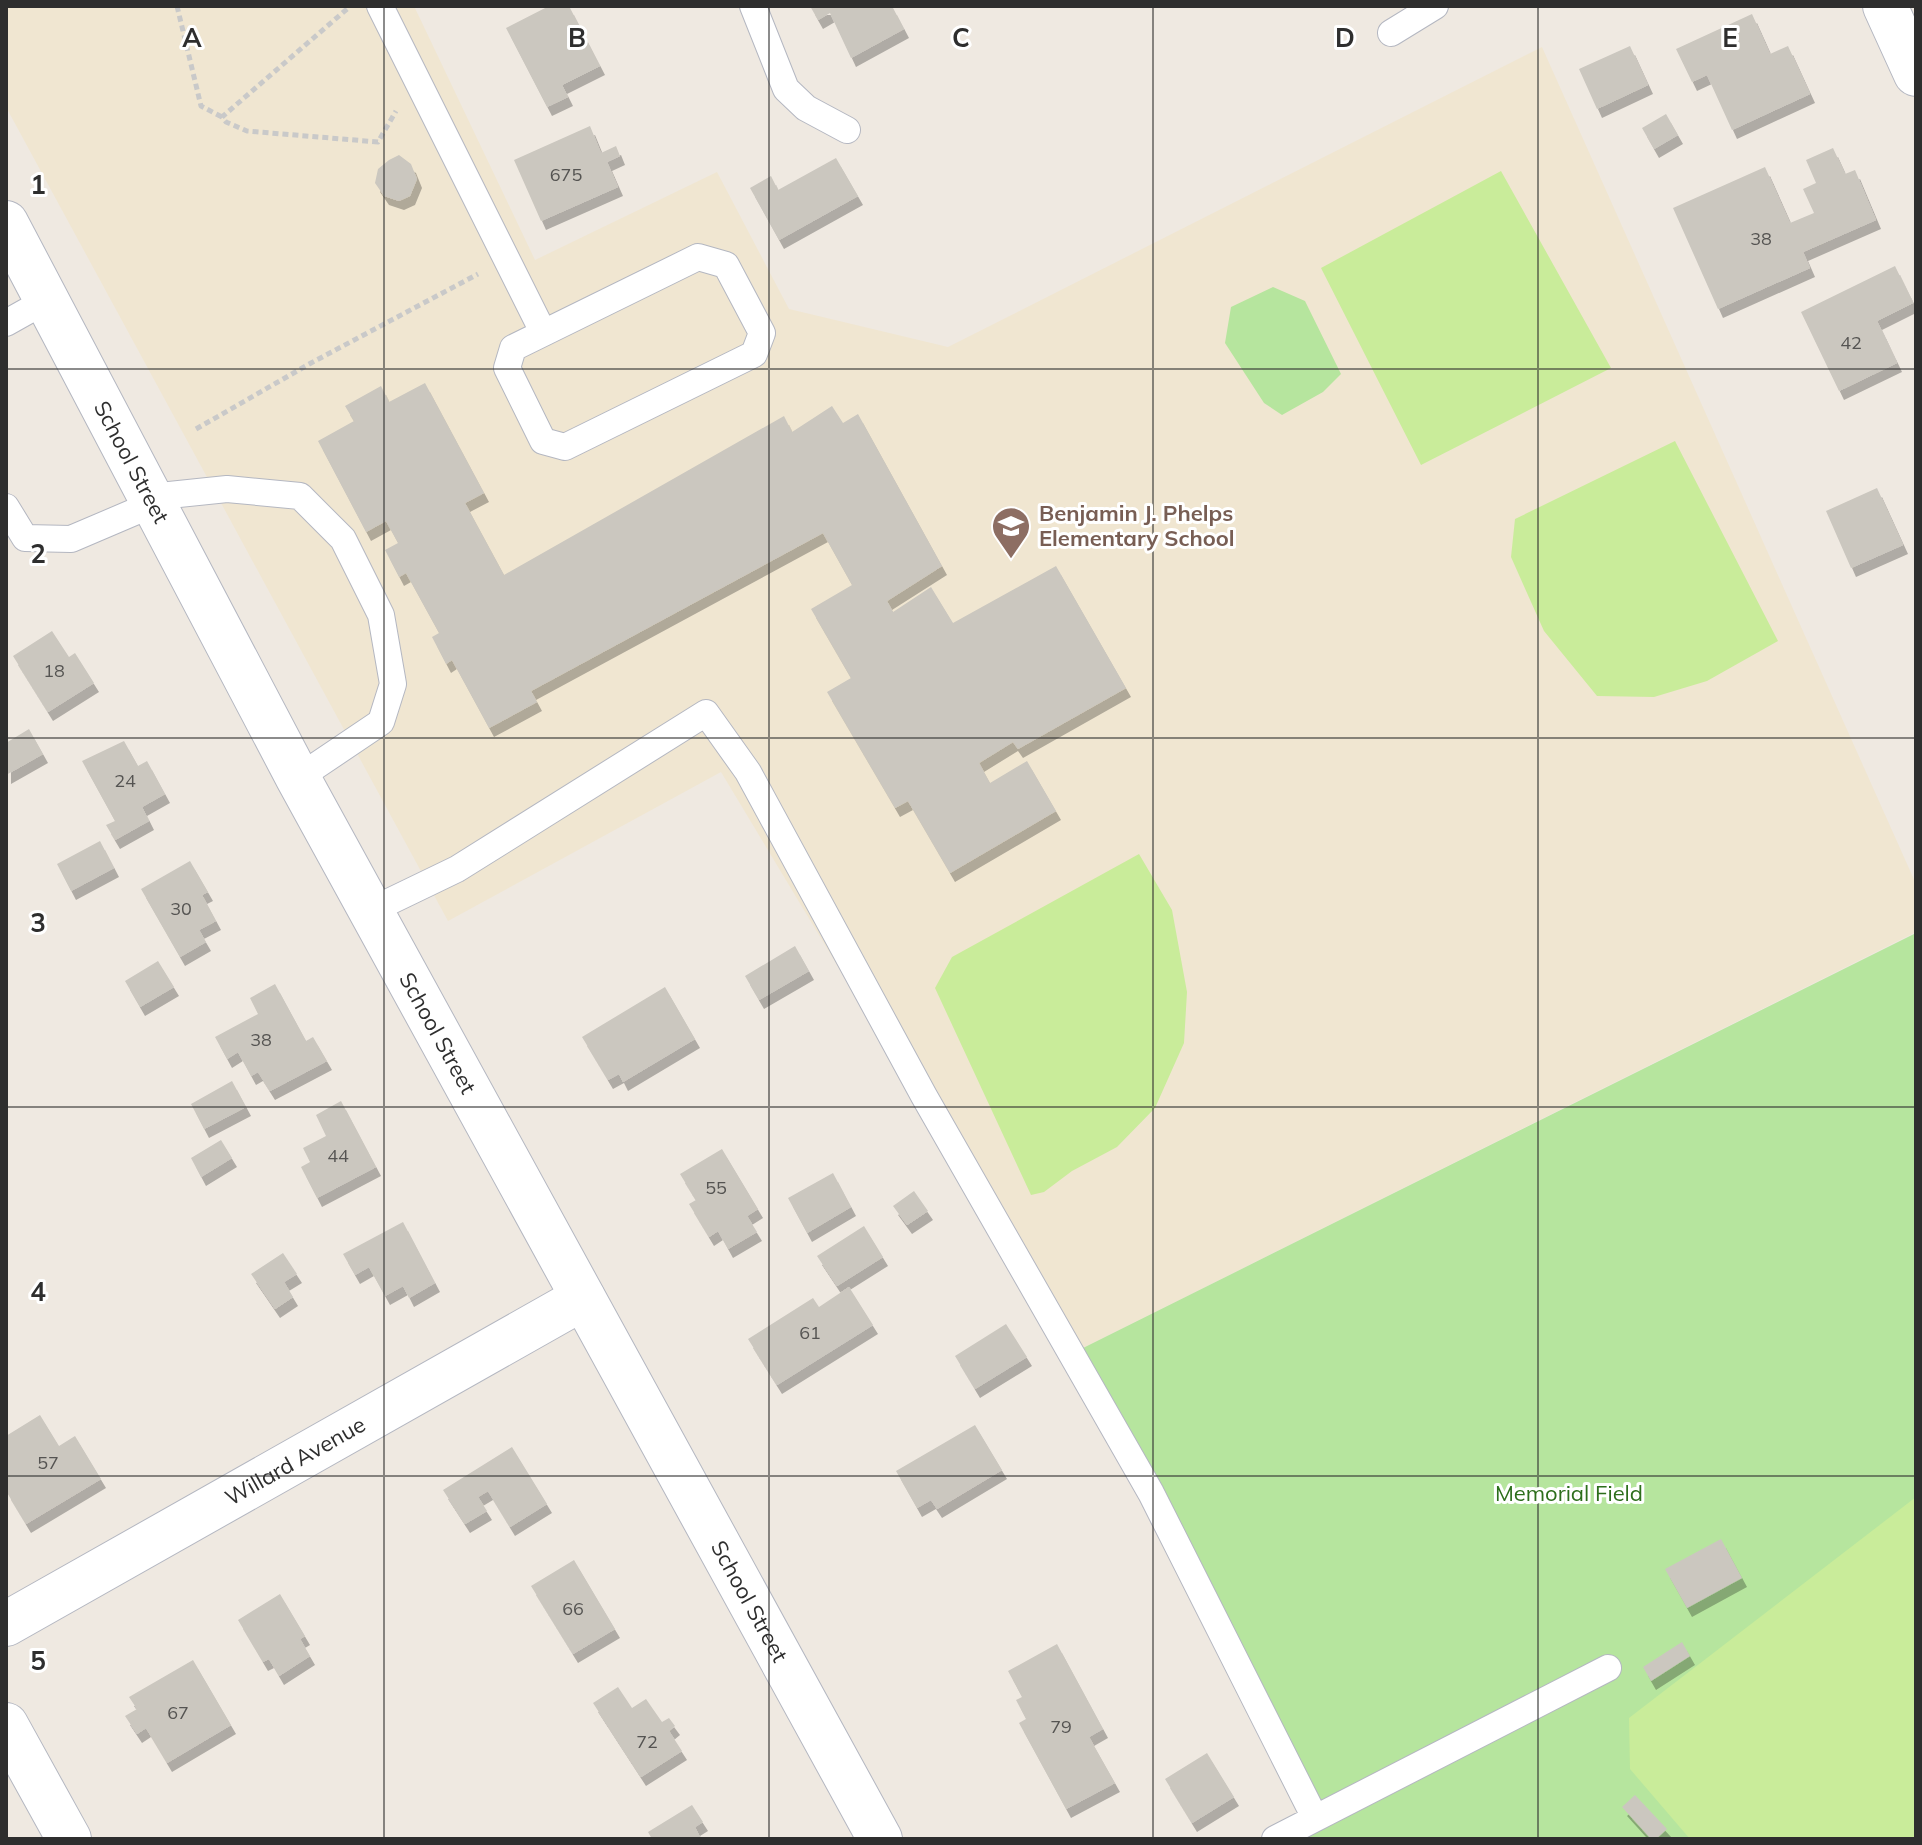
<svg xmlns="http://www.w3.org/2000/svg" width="1922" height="1845" font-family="Mulish,sans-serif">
<defs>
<filter id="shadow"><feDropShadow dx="5" dy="9" stdDeviation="0" flood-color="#0004"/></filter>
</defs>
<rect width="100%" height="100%" fill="#efe9e1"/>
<path fill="#f0e6d1" d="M7,6H414L535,260L717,172L789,309L948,347L1542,47L1916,884V932L1071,1354L721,772L448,921L6,107V8Z"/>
<path fill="#b6e59e" d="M1273,287L1305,301L1341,374L1323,392L1282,415L1264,403L1225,343L1231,307Z
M1916,933V1839H1275L1315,1818L1071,1354Z"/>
<path fill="#c9ec9a" d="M1501,171L1611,368L1421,465L1321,268Z
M1675,441L1778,641L1707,681L1654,697L1597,696L1544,631L1511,557L1515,519Z
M1139,854L1172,910L1187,992L1184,1043L1155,1108L1117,1147L1072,1171L1044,1192L1031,1195L935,988L952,957Z
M1916,1497V1839H1690L1630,1769L1629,1718Z"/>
<path fill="#cbc7bf" filter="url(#shadow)" d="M549,6H569L600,66L562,85L568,97L547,107L506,28Z
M810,6H892L904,29L851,58L830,13L818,20Z
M1752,14L1770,54L1788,46L1810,94L1732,130L1707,75L1692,82L1676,49Z
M1630,46L1648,85L1597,109L1579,69Z
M1666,114L1678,135L1654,149L1642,128Z
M590,126L601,153L616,146L620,156L607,162L618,187L541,221L514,160Z
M1833,148L1845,174L1855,170L1876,220L1803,252L1810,268L1718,309L1673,208L1765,167L1790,223L1814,213L1803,189L1816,183L1806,160Z
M399,155L411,164L417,179L410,196L399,201L384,196L375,183L378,169L389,160Z
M836,158L858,196L779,240L750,188L771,176L778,190Z
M1895,266L1913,303L1877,321L1897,363L1839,391L1801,312Z
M425,383L484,493L465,503L504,575L784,416L792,432L832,406L843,423L858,414L942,566L887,601L893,612L931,587L953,623L1056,566L1126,688L1018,749L1013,742L979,763L990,783L1027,761L1056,811L950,873L908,801L895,808L827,692L851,678L811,609L852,585L823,533L531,691L537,702L489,728L452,660L446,664L432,637L439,633L406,573L399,577L385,550L398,543L386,521L366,532L318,441L354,421L345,406L381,386L389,402Z
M1877,488L1903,545L1851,568L1826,511Z
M52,631L69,657L75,653L94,683L48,712L13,656Z
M29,729L43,754L6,775V743Z
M124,741L138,766L147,761L165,794L142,807L149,821L115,840L106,825L115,821L82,761Z
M100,841L114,868L71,891L57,864Z
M190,861L208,892L202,895L216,921L199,930L206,942L180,957L141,889Z
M795,946L809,971L759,1000L745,976Z
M158,961L174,987L140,1007L125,981Z
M275,984L306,1041L313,1037L327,1061L270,1091L258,1072L251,1076L238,1052L227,1059L215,1037L258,1014L250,998Z
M665,987L695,1039L623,1082L619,1074L608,1080L582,1037Z
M232,1081L246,1107L204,1129L191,1104Z
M341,1101L376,1167L317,1198L301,1167L310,1162L303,1148L326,1136L316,1115Z
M221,1140L232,1158L201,1177L191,1158Z
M722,1149L758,1209L747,1216L757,1232L728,1249L718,1231L709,1237L689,1204L696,1200L680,1174Z
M833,1173L851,1207L807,1233L788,1198Z
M914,1191L928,1211L907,1225L893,1206Z
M403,1222L435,1283L409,1298L403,1286L385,1296L369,1267L355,1275L343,1254Z
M864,1226L883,1257L837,1286L817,1256Z
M283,1253L297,1274L284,1282L293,1297L275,1309L251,1274Z
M849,1287L873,1325L777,1385L748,1339L813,1298L819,1307Z
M1006,1324L1027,1357L975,1389L955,1356Z
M40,1415L59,1446L75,1436L101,1479L26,1524L6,1491V1436Z
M975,1425L1002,1470L937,1509L931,1500L917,1508L896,1471Z
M512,1447L547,1504L510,1527L488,1491L478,1497L487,1511L465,1524L443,1490Z
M1721,1539L1742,1578L1687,1608L1665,1569Z
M574,1560L615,1629L573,1654L531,1586Z
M280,1594L305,1636L300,1639L310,1656L279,1676L269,1659L263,1662L238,1620Z
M1682,1642L1690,1656L1651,1681L1643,1667Z
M1057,1644L1103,1729L1089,1737L1115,1783L1066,1809L1019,1723L1026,1719L1016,1700L1022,1697L1008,1671Z
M193,1660L231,1725L167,1763L146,1728L137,1734L125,1716L137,1709L129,1697Z
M618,1687L632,1708L646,1699L662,1722L669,1718L675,1726L669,1731L682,1751L641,1777L593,1703Z
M1207,1753L1234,1797L1192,1823L1165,1779Z
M1635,1795L1667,1829L1656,1839H1651L1622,1807Z
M692,1805L703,1822L695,1827L701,1839H652L648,1832Z"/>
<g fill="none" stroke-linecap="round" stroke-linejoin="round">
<g stroke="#b4b7c1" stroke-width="28">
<path id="lane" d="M380,6L543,332
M753,6L786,89L806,108L847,130
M1391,33L1435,6
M698,257L726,265L762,333L754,354L565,447L543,441L507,368L513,348Z
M6,323L47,300
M150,497L227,489L300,496L343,539L381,615L393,684L381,722L298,778
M6,507L25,538L71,539L153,504
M370,911L457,869L706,713L748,772L924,1096L1151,1493L1315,1818
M1275,1839L1608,1668"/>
</g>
<g stroke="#b4b7c1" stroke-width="46">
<g id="street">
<path d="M1885,6L1916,74"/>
<path id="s1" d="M6,1624L583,1298"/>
<path d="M6,1725L69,1839"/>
</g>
</g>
<g stroke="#b4b7c1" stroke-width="46">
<g id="secondary">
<path id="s2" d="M6,223L298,778L880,1839"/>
</g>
</g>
<path stroke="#c9c9c9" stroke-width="5" stroke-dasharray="6 4" stroke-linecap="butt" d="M177,6L201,106L222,117
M347,9L222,117L226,122L247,131L378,142L396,111
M196,429L311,363L478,274"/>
<use href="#lane" stroke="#fff" stroke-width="26"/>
<use href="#street" stroke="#fff" stroke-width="44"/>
<use href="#secondary" stroke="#fff" stroke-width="44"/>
</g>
<path fill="none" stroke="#2e2e2e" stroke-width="2" stroke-opacity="0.55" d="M384,6V1839M769,6V1839M1153,6V1839M1538,6V1839M6,369H1916M6,738H1916M6,1107H1916M6,1476H1916"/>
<defs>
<g id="school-pin" transform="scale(2)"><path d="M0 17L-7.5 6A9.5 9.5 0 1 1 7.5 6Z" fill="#8d6e63" stroke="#fff"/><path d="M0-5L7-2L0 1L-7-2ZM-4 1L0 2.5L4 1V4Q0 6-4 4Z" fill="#fff"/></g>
</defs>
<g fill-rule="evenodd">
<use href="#school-pin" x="1011" y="526"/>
</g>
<g text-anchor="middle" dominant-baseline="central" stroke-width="6" stroke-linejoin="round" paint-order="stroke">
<g font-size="18" fill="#555452">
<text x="566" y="174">675</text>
<text x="1761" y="238">38</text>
<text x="1851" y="342">42</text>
<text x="54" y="670">18</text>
<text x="125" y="780">24</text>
<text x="181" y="908">30</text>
<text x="261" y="1039">38</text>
<text x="338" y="1155">44</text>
<text x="716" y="1187">55</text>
<text x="810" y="1332">61</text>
<text x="48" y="1462">57</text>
<text x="573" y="1608">66</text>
<text x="178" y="1712">67</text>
<text x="1061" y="1726">79</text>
<text x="647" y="1741">72</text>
</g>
<g font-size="22" fill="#2e2e2e" stroke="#fff">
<text stroke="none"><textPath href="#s2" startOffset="270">School Street</textPath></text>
<text stroke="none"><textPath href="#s2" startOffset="918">School Street</textPath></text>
<text stroke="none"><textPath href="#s1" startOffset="332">Willard Avenue</textPath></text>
<text stroke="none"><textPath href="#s2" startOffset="1566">School Street</textPath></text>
</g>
<g font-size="22" font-weight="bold" fill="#785e54" stroke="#fff" text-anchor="start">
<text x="1039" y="513">Benjamin J. Phelps<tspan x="1039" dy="25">Elementary School</tspan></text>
</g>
<g font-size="22" fill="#2c6e1b" stroke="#fff">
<text x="1569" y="1493">Memorial Field</text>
</g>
</g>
<g font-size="26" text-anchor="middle" font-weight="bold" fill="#2e2e2e" stroke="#fff" stroke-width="6" stroke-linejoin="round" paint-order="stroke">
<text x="192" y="47">A</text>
<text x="577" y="47">B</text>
<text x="961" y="47">C</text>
<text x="1345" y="47">D</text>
<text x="1730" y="47">E</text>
<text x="38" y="194">1</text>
<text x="38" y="563">2</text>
<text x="38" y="932">3</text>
<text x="38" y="1301">4</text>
<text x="38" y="1670">5</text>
</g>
<rect width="1922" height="1845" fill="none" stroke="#2e2e2e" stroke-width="16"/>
</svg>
